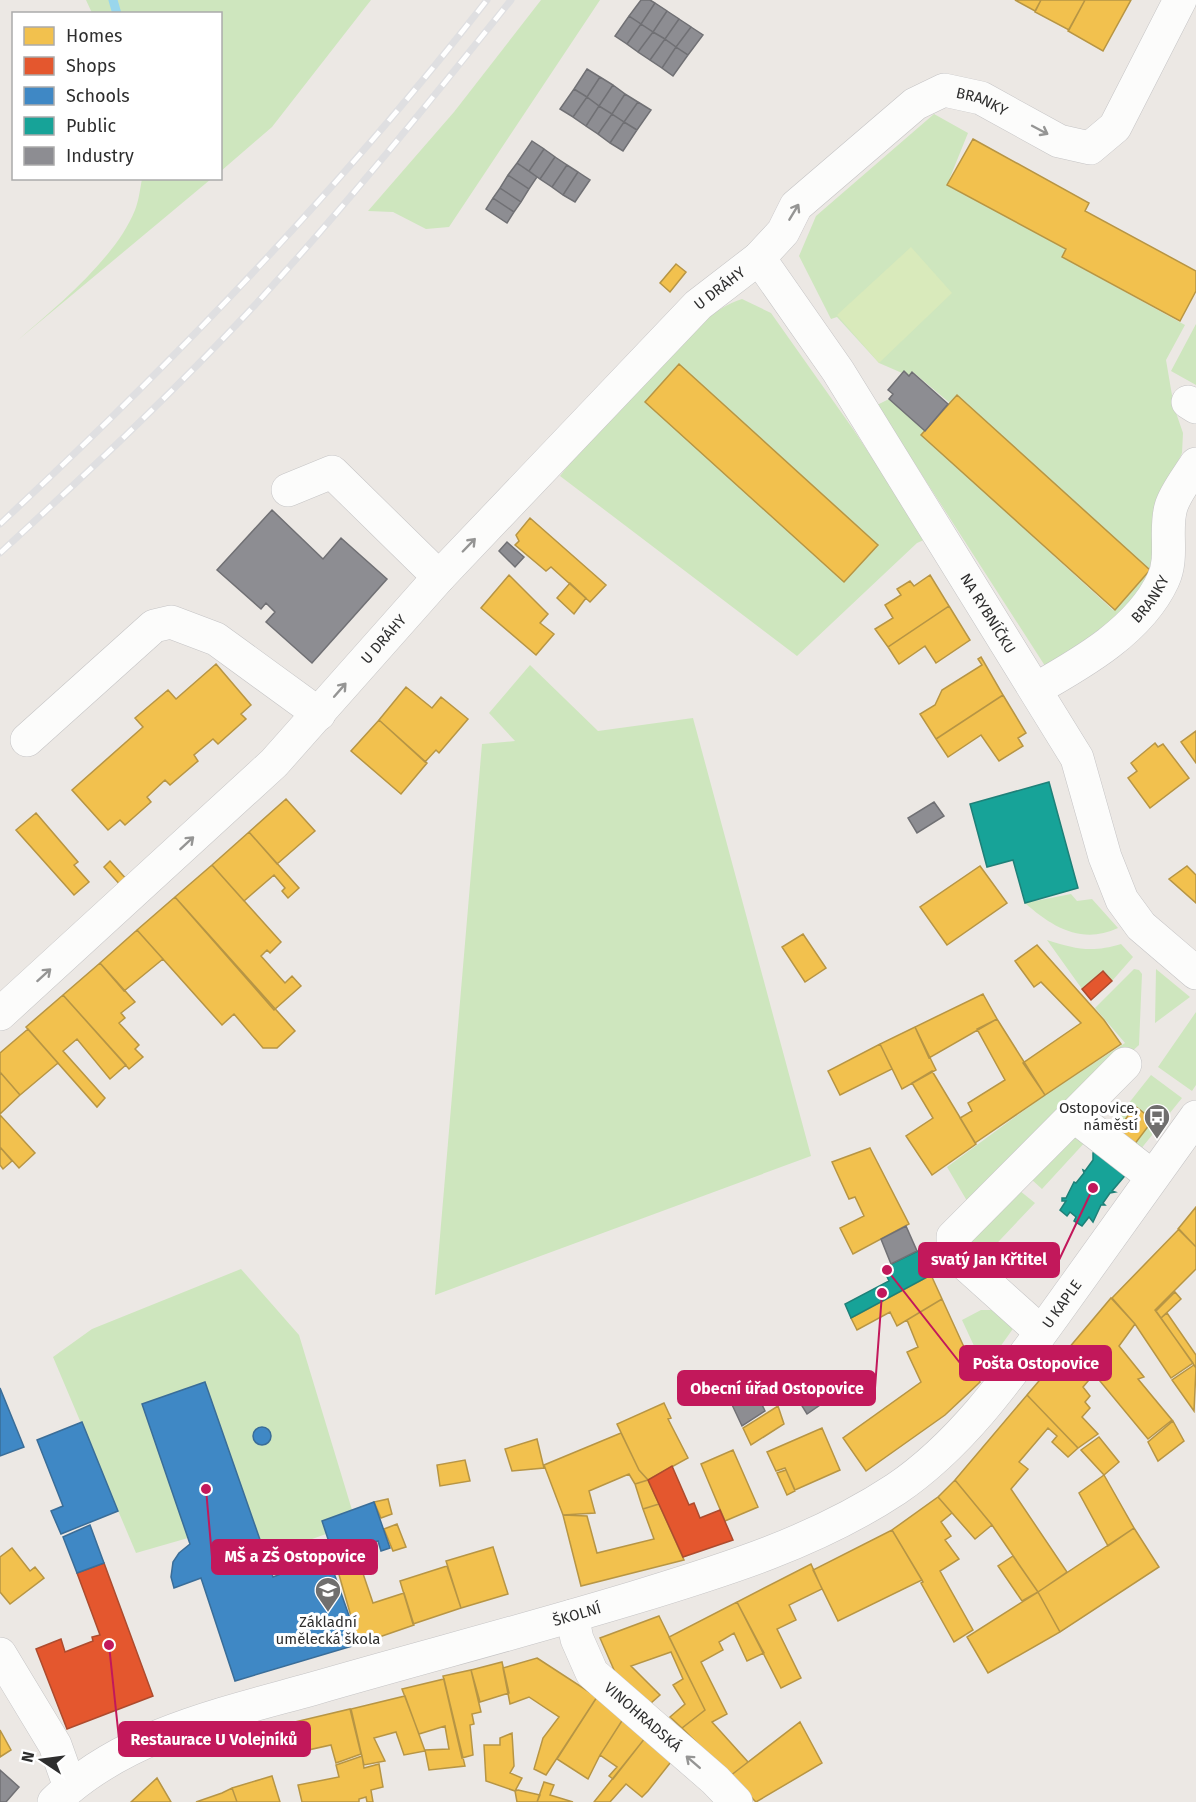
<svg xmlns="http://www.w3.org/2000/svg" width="1196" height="1802" font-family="'Fira Sans',sans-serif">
<rect width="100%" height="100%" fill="#ece8e4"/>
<path fill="#cee6be" d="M86,0H371L272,127L221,171L220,14L92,13Z
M541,0H600L449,227L426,229L393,212L368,211L454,112Z
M934,114L968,133L947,185L1066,249L1062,257L1185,325L1166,360L1174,407L1183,433L1182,453L1160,498V557L1118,623L1047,669L877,405L889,399L925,431L922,435L1113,610L1150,571L913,372L909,376L879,363L837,317L831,319L799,256L816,216Z
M142,179H211L18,340C56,307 116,258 135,210C139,200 140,189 142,179Z
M742,299L771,313L853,429L926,539L917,543L797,656L560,476C598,431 689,314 742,299Z
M1196,324V385L1171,371Z
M530,665L598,731L693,718L811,1156L435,1295L482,744L515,741L489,713Z
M1071,894L1077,901L1092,899L1118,928C1082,945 1052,927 1025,903Z
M1047,940C1075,949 1092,953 1121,944L1133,957L1112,981L1102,971L1082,989Z
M1134,969L1139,970L1142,974L1139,1045L1058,1119L970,1206L947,1167L1045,1095L1125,1043L1095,1008Z
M1156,969L1190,997L1155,1023Z
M1196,1012V1085L1192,1091L1158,1067Z
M1151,1075L1182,1098L1136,1155L1106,1132Z
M1068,1125L1087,1140L1042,1189L1021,1170Z
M1009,1182L1035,1203L983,1258L958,1233Z
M241,1269L299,1335L352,1510L322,1521L326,1534L265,1556L204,1383L142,1404L188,1538L136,1553L53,1357L92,1329Z
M981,1310H996L1017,1323L988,1364L981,1361L962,1320Z"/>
<path fill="#d9eabb" d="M911,247L952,293L879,363L837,315Z"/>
<path fill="#f2c14e" stroke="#b79544" stroke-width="1.5" d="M1015,0H1041L1035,11Z
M1041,0H1085L1069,30L1035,12Z
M1085,0H1131L1103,51L1068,31Z
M973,139L1089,203L1085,211L1196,271V291L1180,321L1062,257L1066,249L947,185Z
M676,264L686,272L670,292L660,283Z
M679,364L878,545L844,582L645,402Z
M957,395L1150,570L1115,610L921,435Z
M530,518L606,585L590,602L551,567L546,571L515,545L519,541L516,535Z
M509,575L548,614L540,623L554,634L536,655L481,608Z
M930,575L949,606L888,647L875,629L893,618L885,605L901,595L897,589L910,581L914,586Z
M570,583L586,598L574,614L557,598Z
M949,606L970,640L936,663L925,646L899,664L888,647Z
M981,657L1003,695L936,739L920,714L935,705L942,690L982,665L978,659Z
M216,664L251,705L241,714L246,719L218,744L213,739L194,755L198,761L170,785L165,780L147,797L151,802L125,825L120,820L108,830L72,790L143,727L135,718L168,690L176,699Z
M406,687L432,708L441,697L468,719L439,753L436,750L425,762L379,720Z
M1003,695L1026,733L1018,738L1023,746L999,761L981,735L948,757L936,739Z
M379,720L427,763L401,794L351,751Z
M1196,731V763L1181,742Z
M1155,743L1158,747L1163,744L1189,778L1150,808L1128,778L1137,771L1131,763Z
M286,799L315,831L277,864L249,832Z
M36,813L78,862L74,865L89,882L74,895L16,830Z
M249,832L299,888L288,898L282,891L285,888L274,875L244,901L212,865Z
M110,861L129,882L123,888L104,867Z
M212,865L281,942L270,953L267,950L261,956L285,983L292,976L301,986L274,1010L175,897Z
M980,866L1007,903L947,945L920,907Z
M1187,866L1196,875V903L1169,879Z
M175,897L295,1031L277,1048H263L234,1014L222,1025L137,930Z
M137,930L163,959L124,991L100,963Z
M803,934L826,968L805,982L782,947Z
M1037,945L1104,1020L1121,1044L1045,1095L1023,1063L1081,1023L1041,982L1034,987L1015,961Z
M100,963L135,1002L121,1013L125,1018L119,1023L139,1045L135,1049L143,1057L129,1069L63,995Z
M983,994L997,1019L929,1058L915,1027Z
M63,995L126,1065L110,1079L77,1039L63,1051L105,1098L97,1107L26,1027Z
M997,1019L1045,1095L975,1143L960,1118L972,1111L968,1103L1005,1080L977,1029Z
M915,1027L936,1070L902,1089L880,1044Z
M28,1029L58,1063L20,1095L0,1072V1053Z
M880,1044L892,1069L840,1095L828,1071Z
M932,1071L976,1144L932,1175L906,1136L933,1118L912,1083Z
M0,1072L20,1095L0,1114Z
M1135,1106L1153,1120L1134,1145L1116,1132Z
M0,1115L35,1153L19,1168L0,1147Z
M0,1147L12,1161L3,1169L0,1165Z
M870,1148L909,1224L853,1254L840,1228L864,1216L855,1197L849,1199L832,1162Z
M1196,1207V1247L1178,1229Z
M1179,1229L1196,1247V1269L1155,1310L1193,1363L1171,1378L1135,1324L1112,1298Z
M931,1275L942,1299L897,1326L890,1312L857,1330L851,1318Z
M1175,1292L1181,1299L1161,1318L1156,1311Z
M1111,1298L1135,1324L1119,1346L1144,1377L1138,1379L1172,1420L1148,1439L1095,1375L1068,1349Z
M942,1299L980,1382L945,1415L866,1471L843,1438L921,1382L907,1352L918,1347L907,1320Z
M1167,1313L1196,1355V1368L1161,1318Z
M1067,1348L1094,1374L1083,1387L1090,1396L1085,1402L1090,1408L1082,1417L1098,1434L1078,1448L1027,1395Z
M1194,1365L1196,1368L1194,1411L1172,1380Z
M1027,1395L1078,1448L1068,1457L1052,1442L1057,1436L1048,1428L1019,1462L1028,1469L1011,1489L1067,1572L1038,1592L992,1525L955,1480Z
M664,1403L671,1418L668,1419L688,1458L648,1480L639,1470L617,1424Z
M778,1406L784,1424L751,1445L743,1428Z
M1173,1421L1184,1441L1158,1461L1148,1442Z
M822,1428L840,1470L795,1490L785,1468L776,1471L767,1452Z
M621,1433L639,1470L648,1480L635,1484L629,1474L589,1491L595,1513L563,1515L544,1465Z
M1099,1437L1119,1462L1104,1475L1081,1450Z
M537,1439L544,1468L512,1471L505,1449Z
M733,1450L758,1507L725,1521L701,1464Z
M465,1460L470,1481L440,1486L437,1465Z
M786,1470L795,1491L787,1495L777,1473Z
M1104,1475L1134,1528L1108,1546L1079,1493Z
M648,1480L659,1504L643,1509L635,1484Z
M955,1480L992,1525L975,1539L938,1497Z
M938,1497L952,1513L941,1522L951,1536L945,1540L959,1559L940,1571L973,1630L954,1642L921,1583L923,1582L892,1530Z
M388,1499L392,1514L381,1518L374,1502Z
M659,1504L684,1560L581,1586L563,1515L587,1516L597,1553L654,1539L643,1509Z
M397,1524L406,1547L393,1551L384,1529Z
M1134,1528L1159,1567L1060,1632L1038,1592Z
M892,1530L922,1580L838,1621L813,1570Z
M354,1547L373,1603L404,1593L414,1625L359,1644L333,1554Z
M493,1547L508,1594L461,1608L446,1561Z
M12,1548L30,1571L35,1567L44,1578L10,1604L0,1592V1557Z
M1013,1556L1038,1592L1022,1601L998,1566Z
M811,1564L822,1589L789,1605L796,1620L777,1629L801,1678L781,1688L737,1602Z
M447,1566L461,1608L413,1624L400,1581Z
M1038,1592L1060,1632L988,1673L967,1637Z
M737,1602L764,1653L747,1661L734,1633L719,1642L723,1650L701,1662L727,1714L712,1722L748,1762L730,1776L682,1728L705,1710L669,1637Z
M659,1616L705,1710L682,1728L670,1717L685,1704L673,1685L683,1679L671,1652L631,1666L660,1695L651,1703L618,1679L600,1638Z
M537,1658L597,1697L546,1775L534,1769L543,1738L559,1717L529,1697L510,1704L503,1668Z
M502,1662L509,1693L480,1702L471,1670Z
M471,1670L481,1712L472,1714L474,1724L470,1725L473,1755L462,1758L443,1676Z
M444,1679L465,1766L429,1770L425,1750L449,1749L445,1726L419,1734L402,1689Z
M405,1696L425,1751L404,1755L396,1732L374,1738L385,1761L364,1765L351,1709Z
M597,1697L625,1716L600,1755L588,1779L557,1759Z
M350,1709L361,1754L336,1763L331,1745L290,1754L282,1725Z
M625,1716L649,1733L613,1779L609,1776L617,1767L600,1755Z
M800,1722L822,1763L756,1802L730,1776Z
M0,1730L11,1750L0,1757Z
M512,1733L514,1766L510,1773L522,1778L515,1791L486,1781L484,1745H500V1738Z
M649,1733L674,1758L648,1791L642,1797L626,1784L610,1802H594Z
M362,1756L364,1768L379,1764L383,1787L371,1790L373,1802H367L366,1797L359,1799V1802H302L298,1785L339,1777L336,1765Z
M272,1776L280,1802H237L232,1788Z
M157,1778L171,1802H131Z
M544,1782L554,1785L550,1795L573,1802H537Z
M232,1788L237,1802H196L222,1793Z
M518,1790L540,1795L537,1802H517L515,1791Z"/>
<path fill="#e4572e" stroke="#ad4b2e" stroke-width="1.5" d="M1103,971L1112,981L1091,1000L1082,989Z
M672,1466L689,1505L694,1503L700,1518L720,1510L733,1540L683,1557L648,1480Z
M104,1563L153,1696L67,1729L36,1649L61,1639L65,1652L93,1641L92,1637L100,1635L77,1573Z"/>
<path fill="#3f88c5" stroke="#3a6d98" stroke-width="1.5" d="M205,1382L273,1577L328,1556L359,1644L235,1681L201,1578L174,1588L171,1577L173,1562L179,1553L190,1544L142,1404Z
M0,1388L24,1447L0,1456Z
M82,1422L118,1511L61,1534L51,1511L63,1506L37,1440Z
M253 1436a9 9 0 1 1 18 0a9 9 0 1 1-18 0Z
M374,1502L390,1548L381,1551L378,1541L333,1554L322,1521Z
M90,1525L104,1563L77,1573L63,1537Z"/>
<path fill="#17a398" stroke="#1e8078" stroke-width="1.5" d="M1049,782L1078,888L1025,903L1013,860L987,867L970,804Z
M1097,1147L1128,1172L1112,1191L1115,1192L1110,1193L1103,1203L1105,1205H1101L1093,1222L1089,1217L1082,1226L1074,1221L1076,1217L1070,1212L1067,1216L1060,1210L1066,1201H1062V1198H1066L1074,1182L1076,1183L1084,1173L1083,1170L1085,1171L1093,1160V1153Z
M920,1250L931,1275L851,1318L845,1304L889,1281L883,1268Z"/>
<path fill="#8d8d92" stroke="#707074" stroke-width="1.5" d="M641,0H650L655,3L641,24L629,16Z
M655,3L667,11L653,32L641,24Z
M667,11L679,19L665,39L653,32Z
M629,16L641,24L627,44L615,36Z
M679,19L691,27L676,47L665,39Z
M641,24L653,32L638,52L627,44Z
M691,27L703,35L688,55L676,47Z
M653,32L665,39L650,60L638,52Z
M665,39L676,47L662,68L650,60Z
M676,47L688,55L673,76L662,68Z
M587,69L600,77L587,97L574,89Z
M600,77L613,85L599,106L587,97Z
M613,85L625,94L612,114L599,106Z
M574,89L587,97L573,117L560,109Z
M625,94L638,102L624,122L612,114Z
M587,97L599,106L586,126L573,117Z
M638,102L651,110L637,130L624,122Z
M599,106L612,114L598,134L586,126Z
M612,114L624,122L610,143L598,134Z
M624,122L637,130L623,151L610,143Z
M532,141L544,149L529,171L517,163Z
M544,149L555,157L540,179L529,171Z
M555,157L567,165L552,187L540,179Z
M517,163L537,177L529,189L508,175Z
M567,165L578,172L563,195L552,187Z
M578,172L590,180L575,202L563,195Z
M508,175L529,189L521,202L500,188Z
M500,188L521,202L514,212L493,198Z
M493,198L514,212L507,223L486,209Z
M904,371L909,376L912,372L948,404L925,431L889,399L893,394L888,390Z
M272,510L323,559L341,538L387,579L312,663L266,622L275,612L266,603L261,609L217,570Z
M507,542L524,557L515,567L499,551Z
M934,802L944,816L917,833L908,818Z
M906,1226L917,1251L891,1264L881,1239Z
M751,1381L765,1411L742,1426L726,1392Z
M807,1385L820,1405L807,1414L794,1393Z
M0,1770L19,1787L6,1802H0Z"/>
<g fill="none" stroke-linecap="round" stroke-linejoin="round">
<path stroke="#99d6ec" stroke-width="9" d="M113,0L117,14"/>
<g stroke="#c5c4c5" stroke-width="34">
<g id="minor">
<path id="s1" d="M759,258L838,371L1077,758L1105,857L1122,900L1141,926L1196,973"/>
<path d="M1188,402L1196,407"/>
<path d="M288,490L332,472L439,577"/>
<path id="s2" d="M1036,689C1082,663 1140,630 1163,580C1174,557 1164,530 1171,507C1175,493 1188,477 1196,464"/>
<path d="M27,740L154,626L171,622L216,639L319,714"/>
<path id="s3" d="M0,1014L274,763L439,577L698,305L759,258L783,232L796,206L915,104L944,90L981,98L1059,141L1090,148L1115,127L1180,0"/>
<path d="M1073,1115L1140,1167"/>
<path d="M1041,1332L953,1253V1237L1125,1064"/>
<path id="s4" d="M572,1616L577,1639L592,1673L715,1780L736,1802"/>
<path d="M0,1654L55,1745L70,1787"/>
<path id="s5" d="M54,1802C123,1735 222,1714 312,1689C419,1658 527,1630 633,1598C725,1570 816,1542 896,1489C961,1445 1009,1377 1054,1315C1102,1249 1149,1183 1196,1117"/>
</g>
</g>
<use href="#minor" stroke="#fcfcfb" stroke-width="33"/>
<g stroke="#dfdfe1" stroke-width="7">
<path id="rail" d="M0,524C175,361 340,189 487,0
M0,553C87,473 173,393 254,306C344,208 428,104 511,0"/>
</g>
<use href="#rail" stroke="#fff" stroke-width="4.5" stroke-dasharray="14" stroke-linecap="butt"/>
</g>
<defs><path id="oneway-shaft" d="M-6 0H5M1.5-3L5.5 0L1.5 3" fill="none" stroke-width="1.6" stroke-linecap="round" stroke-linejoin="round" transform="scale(1.5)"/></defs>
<g stroke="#959594">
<use href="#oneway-shaft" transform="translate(1040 130) rotate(28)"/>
<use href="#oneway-shaft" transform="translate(794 212) rotate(-59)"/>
<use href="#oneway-shaft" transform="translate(469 545) rotate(-46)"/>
<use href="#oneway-shaft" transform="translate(340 690) rotate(-49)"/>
<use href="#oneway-shaft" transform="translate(187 843) rotate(-43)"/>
<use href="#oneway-shaft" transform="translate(44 975) rotate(-42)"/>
<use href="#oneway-shaft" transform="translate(693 1762) rotate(-139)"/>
</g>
<defs>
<g id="bus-pin" transform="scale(1.35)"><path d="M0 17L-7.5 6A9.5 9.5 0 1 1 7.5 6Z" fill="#706f6e" stroke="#fff"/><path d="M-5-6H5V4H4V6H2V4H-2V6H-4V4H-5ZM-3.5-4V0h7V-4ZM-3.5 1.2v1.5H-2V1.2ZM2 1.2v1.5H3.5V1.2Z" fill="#fff"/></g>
<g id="school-pin" transform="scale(1.35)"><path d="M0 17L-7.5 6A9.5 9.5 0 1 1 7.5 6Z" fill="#706f6e" stroke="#fff"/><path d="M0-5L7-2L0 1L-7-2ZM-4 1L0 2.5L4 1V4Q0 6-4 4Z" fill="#fff"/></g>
</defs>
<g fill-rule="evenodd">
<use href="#bus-pin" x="1157" y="1117"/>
<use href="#school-pin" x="328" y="1590"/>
</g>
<g text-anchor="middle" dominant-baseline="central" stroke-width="6" stroke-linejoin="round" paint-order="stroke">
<g font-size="15" fill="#2e2e2e" stroke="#fff">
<text stroke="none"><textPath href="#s3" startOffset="1366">BRANKY</textPath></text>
<text stroke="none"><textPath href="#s3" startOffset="1023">U DRÁHY</textPath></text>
<text stroke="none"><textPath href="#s2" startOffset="147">BRANKY</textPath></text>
<text stroke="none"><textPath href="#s1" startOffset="423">NA RYBNÍČKU</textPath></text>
<text stroke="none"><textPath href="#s3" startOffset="537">U DRÁHY</textPath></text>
<text stroke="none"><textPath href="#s5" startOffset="1154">U KAPLE</textPath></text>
<text stroke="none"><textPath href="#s5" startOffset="560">ŠKOLNÍ</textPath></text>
<text stroke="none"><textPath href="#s4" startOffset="128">VINOHRADSKÁ</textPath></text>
</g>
<g font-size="15" fill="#2e2e2e" stroke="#fff" text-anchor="end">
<text x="1138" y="1108">Ostopovice,<tspan x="1138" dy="17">náměstí</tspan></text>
<text x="328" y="1622" text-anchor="middle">Základní<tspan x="328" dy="17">umělecká škola</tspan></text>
</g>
</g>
<path fill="none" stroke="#c2185b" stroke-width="2" d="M1093 1188L1059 1260M887 1270L960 1363M882 1293L875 1388M206 1489L212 1557M109 1645L119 1739"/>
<g fill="#c2185b" stroke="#fff" stroke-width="2">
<circle cx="1093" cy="1188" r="6"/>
<circle cx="887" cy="1270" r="6"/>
<circle cx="882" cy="1293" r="6"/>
<circle cx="206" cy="1489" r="6"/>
<circle cx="109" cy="1645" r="6"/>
</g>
<g fill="#c2185b" stroke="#c2185b" stroke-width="2">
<rect x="919" y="1243" width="140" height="34" rx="6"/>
<rect x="960" y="1346" width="151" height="34" rx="6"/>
<rect x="678" y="1371" width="197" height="34" rx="6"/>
<rect x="212" y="1540" width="165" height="34" rx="6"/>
<rect x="119" y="1722" width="191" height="34" rx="6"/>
</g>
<g font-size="16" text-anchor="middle" font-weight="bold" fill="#fff">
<text x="989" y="1265">svatý Jan Křtitel</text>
<text x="1036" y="1369">Pošta Ostopovice</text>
<text x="777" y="1394">Obecní úřad Ostopovice</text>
<text x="295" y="1562">MŠ a ZŠ Ostopovice</text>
<text x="214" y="1745">Restaurace U Volejníků</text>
</g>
<rect x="12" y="12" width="210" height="168" fill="#ffffff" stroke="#ababab" stroke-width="1.5"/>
<rect x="24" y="27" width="30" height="18" fill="#f2c14e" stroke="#ababab" stroke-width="1.5"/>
<text x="66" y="42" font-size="18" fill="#2e2e2e">Homes</text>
<rect x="24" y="57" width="30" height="18" fill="#e4572e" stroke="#ababab" stroke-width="1.5"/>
<text x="66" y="72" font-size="18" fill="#2e2e2e">Shops</text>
<rect x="24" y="87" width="30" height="18" fill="#3f88c5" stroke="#ababab" stroke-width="1.5"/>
<text x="66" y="102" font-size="18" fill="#2e2e2e">Schools</text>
<rect x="24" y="117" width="30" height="18" fill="#17a398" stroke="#ababab" stroke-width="1.5"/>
<text x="66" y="132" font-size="18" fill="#2e2e2e">Public</text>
<rect x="24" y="147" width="30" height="18" fill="#8d8d92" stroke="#ababab" stroke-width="1.5"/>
<text x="66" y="162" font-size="18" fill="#2e2e2e">Industry</text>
<g transform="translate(42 1760) rotate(283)" stroke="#ffffff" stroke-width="4.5" paint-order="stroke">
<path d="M0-4.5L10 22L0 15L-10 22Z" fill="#2e2e2e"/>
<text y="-9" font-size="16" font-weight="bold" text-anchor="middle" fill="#2e2e2e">N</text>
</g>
</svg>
